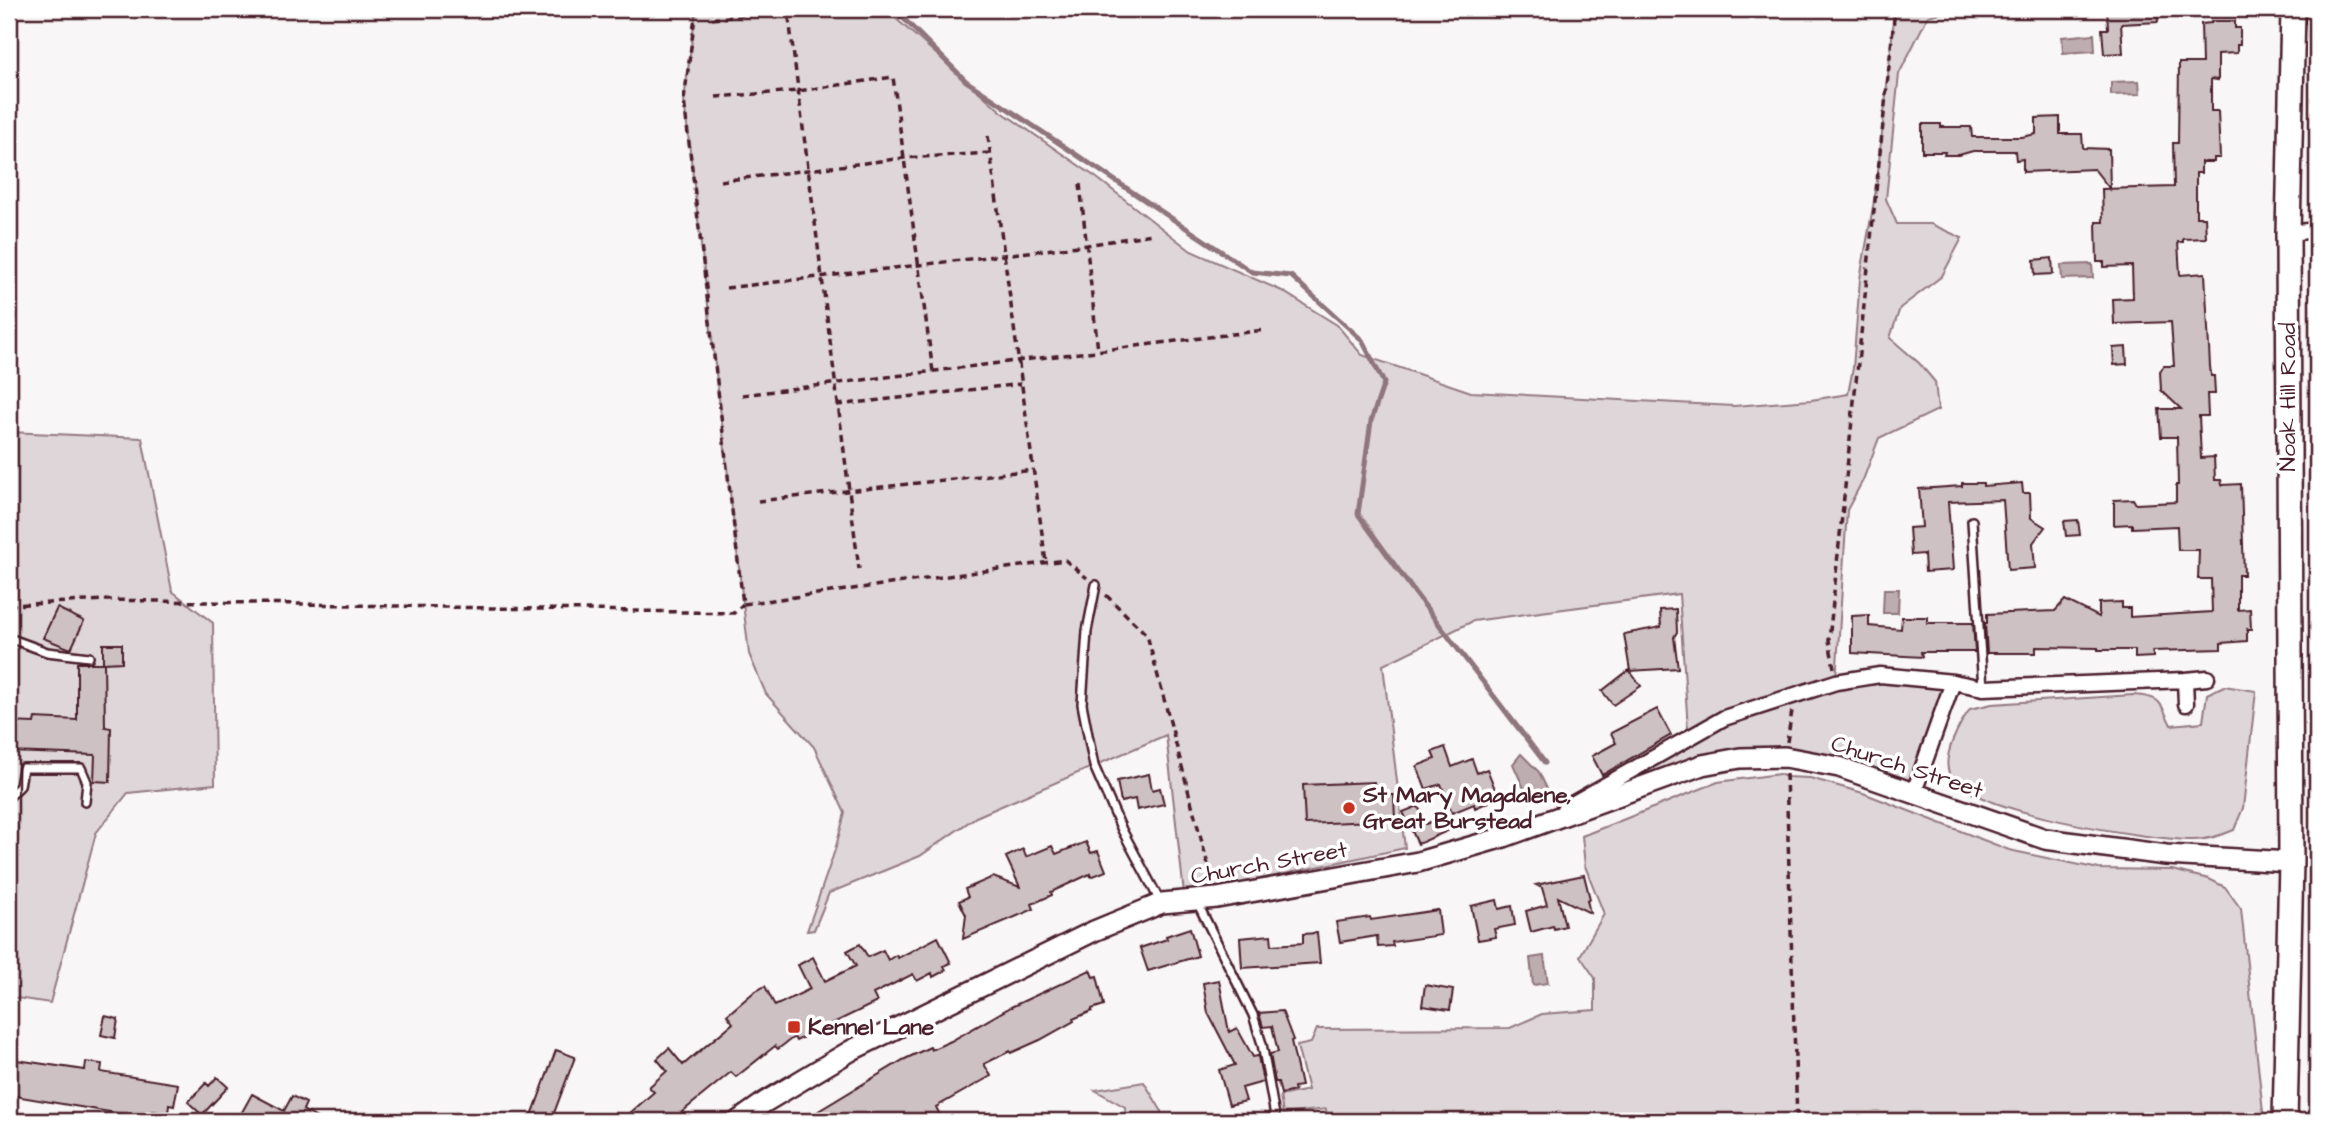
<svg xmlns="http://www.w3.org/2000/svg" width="2326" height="1130" font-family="'Architects Daughter',sans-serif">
<rect width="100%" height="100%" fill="#f8f6f7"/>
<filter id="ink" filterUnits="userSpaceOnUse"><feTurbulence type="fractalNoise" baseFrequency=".0143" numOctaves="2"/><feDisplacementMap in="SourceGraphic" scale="14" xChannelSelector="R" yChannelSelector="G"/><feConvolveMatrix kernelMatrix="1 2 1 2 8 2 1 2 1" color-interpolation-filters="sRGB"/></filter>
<g filter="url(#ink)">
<path fill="#ded6d9" stroke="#947a82" stroke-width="2" d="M696,9H885L1002,112L1097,178L1191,251L1282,291L1337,325L1362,355L1471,392L1734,406L1811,400L1848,394L1853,368L1860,279L1876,190L1895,9H1959L1928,16L1899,74L1886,199L1897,224H1931L1962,238L1942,276L1900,308L1890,338L1919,363L1935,382L1938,410L1879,438L1863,480L1847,510L1836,681L1953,682L1914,792L1785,757L1578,796L1688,729L1679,594L1473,621L1383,665L1405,848L1214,889L1185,902L1166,735L976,817L920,856L829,893L814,930L807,931L835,850L845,813L814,747L766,694L749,654L684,100Z
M9,432L142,438L172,591L213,623L215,784L128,793L96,833L50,1003L9,997Z
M2224,686L2256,691L2243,808L2234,830C2220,836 2208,840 2193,840C2151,840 1964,812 1949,773C1942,755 1960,723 1970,709L1992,704L2133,695C2162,697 2159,701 2171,725L2203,722L2207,694Z
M1779,774L1786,777L1810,778L1863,793L2009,850L2099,869L2172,870L2209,879L2225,887L2241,909L2264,1121H1327L1326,1109L1283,1114L1280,1096L1308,1090L1297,1046L1311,1043L1317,1029L1510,1028L1542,1014L1595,1010V978L1580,956L1604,914L1585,866L1582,836L1718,782Z
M2317,782V1121H2313Z
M1144,1082L1161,1110V1121H1126L1125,1107L1095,1090Z"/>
<path fill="#bdadb0" stroke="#8f747b" stroke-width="2" d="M2094,34L2095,51L2063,53L2062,37Z
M2139,81L2140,94L2111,95V82Z
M2092,264L2093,278L2062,279L2061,265Z
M1884,589H1899L1898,613H1883Z
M1521,754L1539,772L1549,793H1526L1513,764Z
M1544,956L1548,983L1533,985L1530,958Z"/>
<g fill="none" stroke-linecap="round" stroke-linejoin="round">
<path stroke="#8f747b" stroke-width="5" d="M894,9L966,81L1252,272L1291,276L1362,340L1384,383L1371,421L1358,514L1415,593L1545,763"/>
</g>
<path fill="#cdc1c4" stroke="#4a1f2b" stroke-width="2" d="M2107,9H2157L2158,22L2121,24L2123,53L2104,54L2102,29H2108Z
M2211,21H2235V28H2240V45H2237V53L2218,54V80L2211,79V111H2218L2220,158H2214V162H2201V173H2196V217H2205L2206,238L2183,239V242H2178L2180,275L2205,273L2210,366L2211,376H2214L2215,394H2207L2208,416H2199L2201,458L2214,457L2215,480H2221L2222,485L2241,484L2244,575H2238V610L2250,609L2251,629H2247V641L2221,643V649L2153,651V657L2135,658V650H2098V648L2036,647V653H1987L1985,623H1987V614L2055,611L2065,600L2099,617V603L2122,602V608H2130V617L2212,612L2211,579H2198L2199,550H2178L2177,526L2132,528V524L2114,525V500L2133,499L2136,504L2176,502V485H2178L2177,437H2161L2159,409H2181L2161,390L2160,371L2164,366H2174L2171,322L2114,324L2113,299L2133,298L2132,266L2104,267V262H2097L2096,222H2103L2102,189L2174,187L2173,143H2178L2179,63H2202L2201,24L2211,23Z
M2060,117V134H2082L2083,148L2109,149L2110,189L2094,169L2023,172V159L2016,160L2015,151H1973L1959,155H1944L1945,152H1922V124H1941V127H1971L1972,137H2022L2036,134V118Z
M2052,258L2053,274L2035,275L2034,260Z
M2126,347L2127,364L2114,365L2113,348Z
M1962,483H1983V486L2022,483L2023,493H2030L2031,518L2045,527L2033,543L2035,568L2008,570L2003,500L1948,502L1953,570L1925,572L1924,554L1911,555L1909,528L1922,527L1919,489L1962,486Z
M2078,520L2080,535L2066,536L2064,521Z
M57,608L84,621L71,649L43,638Z
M1676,609L1677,632L1674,637L1678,668L1630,671L1624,634L1661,627L1660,610Z
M1869,615V626L1901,629L1902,617H1927V623H1973L1975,652H1921L1922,657L1852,653V616Z
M103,644H122V662L104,663L105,727L111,728L110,782L94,781L95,755L9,752V722L34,723L35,718L77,720V663H103Z
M1629,670L1641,686L1613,705L1602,691Z
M1657,709L1671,735L1602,775L1592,756L1616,743L1611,733Z
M1445,747L1452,767L1472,759L1477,773L1487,769L1495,789L1485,793L1489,802L1475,808L1474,804L1452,813L1441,784L1426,789L1417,766L1435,759L1432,752Z
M1149,774L1152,790L1160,788L1164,804L1137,810L1135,799L1121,802L1117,781Z
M1374,782L1375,795H1394L1395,820L1305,824L1303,785Z
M1418,806L1426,824L1448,814L1454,828L1418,844L1403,812Z
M1086,842L1091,853L1098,851L1106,871L1091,877L1090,874L1051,892L1052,895L1032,904L1034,909L963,939L966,915L959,901L968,897L965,889L993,877L1020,887L1006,857L1023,849L1026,857L1052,846L1056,854Z
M1584,875L1590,899L1587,900L1590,913L1558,897L1565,926L1554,929L1553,926L1531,932L1526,911L1547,905L1542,888L1536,885Z
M1497,900L1499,909L1512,906L1515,925L1494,929L1496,937L1478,940L1471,906Z
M1438,910L1441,935L1392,942L1393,946L1378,947L1377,936L1340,942L1336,922L1370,917L1371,920Z
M1190,928L1198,956L1148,971L1140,948L1167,939L1166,936Z
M1317,933L1320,963L1242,968L1240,938L1271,935L1272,945L1303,943V934Z
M938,937L951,963L944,966L946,970L933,977L932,973L917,981L913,974L873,994L877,1002L796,1041L794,1037L778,1049L775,1046L736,1077L731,1072L671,1121H621L654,1092L649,1087L667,1071L657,1059L669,1048L683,1065L733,1023L727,1015L754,992L765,986L775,1006L810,989L798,965L813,957L825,981L856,966L847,951L860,944L868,957L883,950L888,960L896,955L898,958Z
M1090,970L1093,977L1097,976L1104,1005L1092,1009V1011L1073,1019L1074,1021L1040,1040L1011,1053L1010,1051L984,1064L991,1076L936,1107L943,1121H802L903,1060L930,1047L931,1050L951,1041L1011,1007Z
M1219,980L1229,1032L1237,1028L1253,1057L1258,1056L1263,1082L1242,1088L1246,1101L1229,1105L1219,1070L1235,1065L1208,1013L1203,983Z
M1425,985L1453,990L1450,1010L1422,1006Z
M1282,1011L1293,1040L1291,1041L1301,1086L1294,1087L1295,1091L1281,1094L1278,1082H1275L1270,1054L1278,1052L1272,1026L1263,1027L1259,1013Z
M105,1016L118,1019L115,1038L101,1035Z
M556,1050L575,1057L551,1121H530Z
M10,1059L85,1070L86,1062L102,1064L101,1072L178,1084L174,1106L169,1105L168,1113L152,1111L151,1119L9,1095Z
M217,1077L228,1087L202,1115L188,1102L206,1083L209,1086Z
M252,1094L284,1111L292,1096L306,1103L303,1110L322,1121H237Z"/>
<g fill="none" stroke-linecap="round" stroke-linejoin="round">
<g stroke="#4a1f2b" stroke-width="12">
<path id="lane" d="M1972,521L1983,688
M1096,585L1087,631L1082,704L1094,766L1122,830L1161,903
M9,638L47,652L89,657
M9,797L20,786L23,768H81L87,782L85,802
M1197,902L1253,1015L1262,1044L1276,1121"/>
</g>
<g stroke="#4a1f2b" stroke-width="19">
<path id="street" d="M2288,233L2317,230
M2186,704L2185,680L2207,678
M1914,792L1953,682L1983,688L2185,680
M1565,808L1724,718L1836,682L1880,675L1953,682"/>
</g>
<g stroke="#4a1f2b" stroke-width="24">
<path id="secondary" d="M738,1121L765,1102L852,1050L1094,931L1162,903L1217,898L1418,862L1504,837L1702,765L1740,758L1785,757L1839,767L2045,839L2166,855L2291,862"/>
</g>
<g stroke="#4a1f2b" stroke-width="28">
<path id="primary" d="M2285,1121L2291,862L2288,233L2293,9"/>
</g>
<path stroke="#4a1f2b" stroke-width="3.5" stroke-dasharray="7 5" stroke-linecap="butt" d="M696,9L684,100L743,604L1065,560L1087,578
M712,19L788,10L859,569
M716,97L798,91L893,77L933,372
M988,136L1046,563
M720,181L904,158L990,153
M1080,184L1098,351
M726,288L1087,245L1152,234
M742,395L1265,330
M837,405L1021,384
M758,501L1033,470
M1106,595L1147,635L1212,880
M9,605L107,600L734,613L743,604
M1834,668L1829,640L1895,9
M1787,742L1792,711
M1786,774L1797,1121"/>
<use href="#lane" stroke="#fff" stroke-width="7"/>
<use href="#street" stroke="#fff" stroke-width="14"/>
<use href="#secondary" stroke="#fff" stroke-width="19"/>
<use href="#primary" stroke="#fff" stroke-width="23"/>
</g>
</g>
<g fill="#c8321e" stroke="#fff" stroke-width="2.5">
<circle cx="1349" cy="808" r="7"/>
<rect x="787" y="1020" width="14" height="14" rx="3.5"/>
</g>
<g text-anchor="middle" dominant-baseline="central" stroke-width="7" stroke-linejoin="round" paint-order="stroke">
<g font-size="23" fill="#4a1f2b" stroke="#fff">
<text transform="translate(2288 397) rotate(-90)">Noak Hill Road</text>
<text transform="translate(1907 767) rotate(18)">Church Street</text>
<text transform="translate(1269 863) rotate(-10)">Church Street</text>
</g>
<g font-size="23" font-weight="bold" fill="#4a1f2b" stroke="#fff" text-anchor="start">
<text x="1363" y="795">St Mary Magdalene,<tspan x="1363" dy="26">Great Burstead</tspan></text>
<text x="808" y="1027">Kennel Lane</text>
</g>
</g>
<rect width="2326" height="1130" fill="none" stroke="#fff" stroke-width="35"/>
<rect x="18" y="18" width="2291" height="1095" fill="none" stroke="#4a1f2b" stroke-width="2.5" filter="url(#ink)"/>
</svg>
